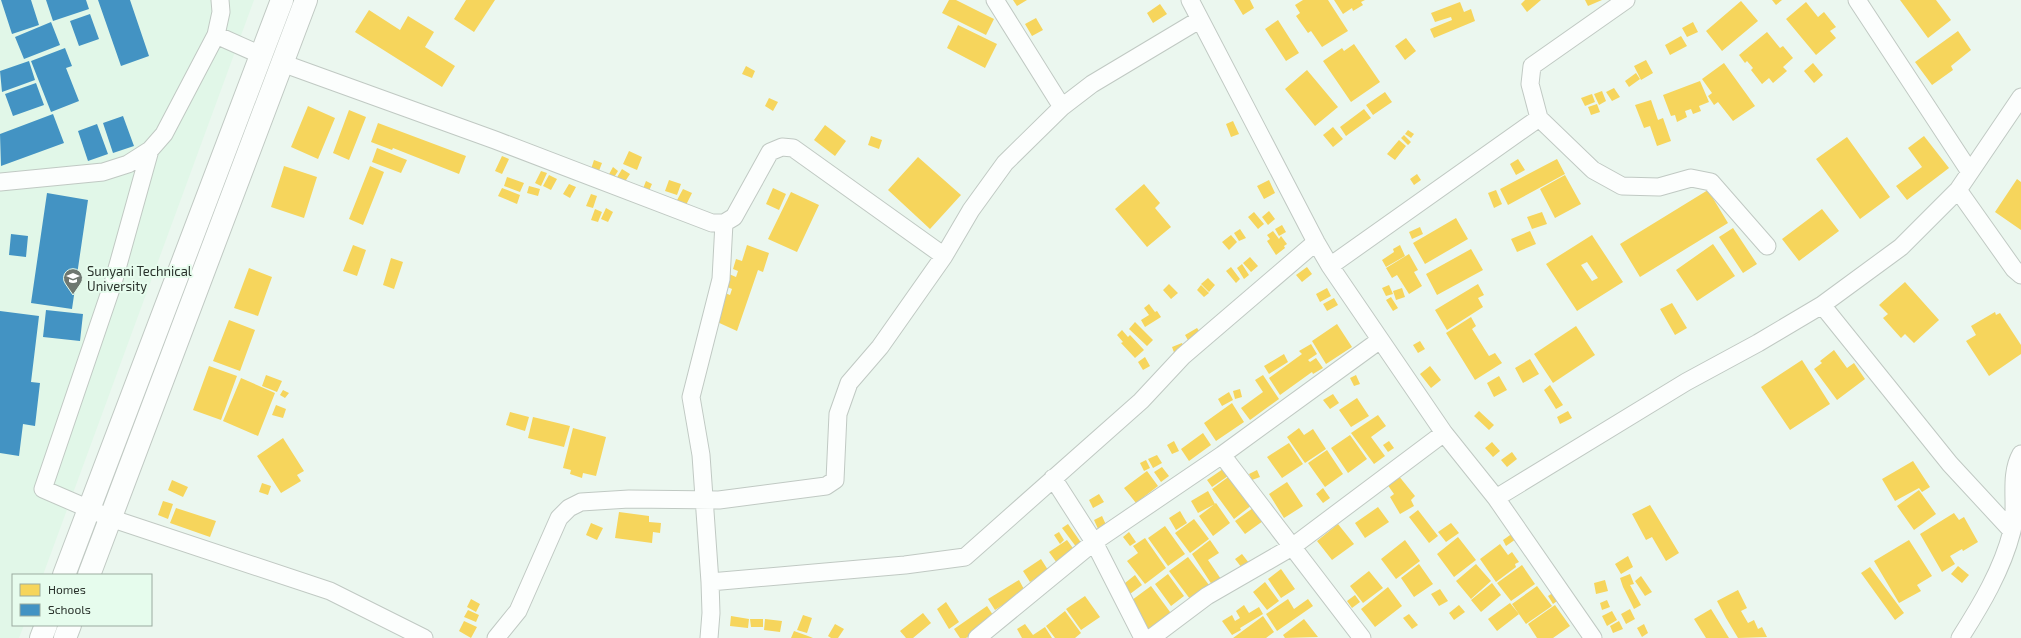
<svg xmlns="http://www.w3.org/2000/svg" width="2021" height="638" font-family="'Exo 2',sans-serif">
<rect width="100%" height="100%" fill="#ebf7ef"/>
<path fill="#e1f7e8" d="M0,0H254L43,575H13V625H24L19,638H0Z"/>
<path fill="#f6d55c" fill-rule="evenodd" d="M466,0H495L474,32L454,19Z
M949,0H956L994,19L986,35L942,13Z
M1013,0H1027L1017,6Z
M1234,0H1250L1254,8L1243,15Z
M1303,0H1328L1348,31L1322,47L1311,31L1308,33L1296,16L1300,13L1295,5Z
M1334,0H1365L1361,2L1363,5L1353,11L1352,8L1343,14Z
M1525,0H1541L1527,12L1521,4Z
M1585,0H1602L1588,6Z
M1772,0H1782L1776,5Z
M1900,0H1936L1951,20L1928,38Z
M1741,1L1758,21L1722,51L1706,31Z
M1460,2L1464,12L1471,9L1475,21L1434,38L1430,29L1452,20L1451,17L1435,22L1431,13Z
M1806,2L1818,17L1824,12L1836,27L1830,31L1836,38L1816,55L1786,19Z
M1160,4L1167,14L1153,23L1147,13Z
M369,10L400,30L408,16L434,32L425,47L455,66L442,87L355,32Z
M1036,18L1043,30L1032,36L1025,24Z
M1278,20L1299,53L1286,61L1265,29Z
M1693,22L1698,32L1687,37L1682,28Z
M958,25L997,44L985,68L947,48Z
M1958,31L1971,50L1951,66L1953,70L1932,85L1915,62Z
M1767,32L1780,48L1783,46L1793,58L1783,67L1787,71L1773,83L1769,78L1762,84L1751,70L1753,68L1747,61L1745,63L1739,55Z
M1681,36L1687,46L1670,55L1665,45Z
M1406,38L1416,51L1405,60L1395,46Z
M1354,44L1380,82L1351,102L1323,61L1342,48L1344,51Z
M1646,60L1653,73L1641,80L1634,66Z
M1724,63L1755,106L1733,121L1718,102L1714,105L1708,96L1712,93L1702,79Z
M1813,63L1823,75L1814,83L1804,71Z
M746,66L755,71L752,78L742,74Z
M1307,70L1338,107L1315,126L1285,89Z
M1636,73L1640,79L1629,87L1625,81Z
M1700,81L1709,102L1699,106L1701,111L1693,114L1691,109L1685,111L1687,117L1677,122L1675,115L1671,116L1663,95Z
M1614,88L1620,97L1612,101L1606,92Z
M1602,91L1606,101L1599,105L1594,94Z
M1385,92L1392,102L1373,115L1366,105Z
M1592,94L1595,102L1585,106L1581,98Z
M769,98L778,102L773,111L765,106Z
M1651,100L1658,120L1663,118L1671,141L1657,146L1650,126L1644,128L1635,105Z
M1597,104L1600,112L1591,115L1588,107Z
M308,106L335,118L318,159L291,147Z
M1364,109L1371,118L1346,136L1340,127Z
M349,110L366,117L349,160L333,153Z
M1233,121L1239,134L1231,137L1226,124Z
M378,123L466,156L459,174L393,148L392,150L371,142Z
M825,125L846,141L835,156L814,140Z
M1333,127L1343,139L1333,147L1323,135Z
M1408,130L1414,134L1411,138L1405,134Z
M1404,135L1411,142L1408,145L1401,138Z
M871,136L882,140L879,149L868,145Z
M1924,136L1949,168L1907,200L1896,186L1922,167L1908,148Z
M1847,137L1890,197L1860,219L1816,159Z
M1399,140L1406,146L1395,160L1387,154Z
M377,148L407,160L401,173L372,162Z
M629,151L642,157L637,170L623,164Z
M502,156L509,159L502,174L495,171Z
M918,157L961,195L930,229L888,190Z
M1518,159L1525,170L1516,175L1510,164Z
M1557,159L1565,174L1508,205L1500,189Z
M594,160L602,163L597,176L590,172Z
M284,166L317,177L304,218L271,207Z
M370,166L384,172L363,225L349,219Z
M613,167L618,171L613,179L608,176Z
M622,169L630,174L624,183L616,179Z
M541,171L547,173L541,186L535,183Z
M1417,174L1421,180L1414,185L1410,179Z
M549,175L557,179L551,190L543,186Z
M1565,175L1581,204L1555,218L1540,189Z
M507,177L524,183L520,192L504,186Z
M2017,179L2021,182V230L1995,212Z
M669,180L681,184L677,195L665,191Z
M1269,180L1275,193L1264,199L1257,186Z
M646,181L652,184L648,193L642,191Z
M569,184L576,187L570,198L563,194Z
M1144,184L1160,203L1155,208L1171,227L1147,247L1115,209Z
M529,186L540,189L538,196L527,193Z
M502,188L520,195L517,204L498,196Z
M773,188L786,194L779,210L766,204Z
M683,189L692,193L685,207L676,202Z
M1496,190L1502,204L1494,208L1488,193Z
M1708,190L1728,223L1640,277L1620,244Z
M791,192L819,205L797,252L768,239Z
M591,194L597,196L593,208L586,206Z
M606,208L613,212L608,222L601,219Z
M595,209L602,212L598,222L591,220Z
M1822,209L1839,231L1799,261L1782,239Z
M1269,211L1275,219L1268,225L1262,217Z
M1254,212L1264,224L1258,229L1248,217Z
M1542,212L1547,224L1532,229L1527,217Z
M1456,218L1468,239L1425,264L1413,243Z
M1282,225L1286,232L1279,236L1275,229Z
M1420,227L1423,234L1412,239L1409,232Z
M1733,228L1757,264L1743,273L1719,237Z
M1240,229L1246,238L1239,241L1234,233Z
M1273,231L1279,239L1281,236L1287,244L1284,246L1285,248L1276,255L1267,241L1270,239L1267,235Z
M1530,231L1536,244L1517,252L1511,239Z
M1231,235L1237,242L1229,250L1222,242Z
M1592,235L1623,282L1577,311L1546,264ZM1587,262L1598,278L1592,281L1581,265Z
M1713,244L1735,276L1697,301L1676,270Z
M353,245L366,250L357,276L343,271Z
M747,245L769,253L763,272L758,270L737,331L715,321L725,293L730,295L732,289L725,286L729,274L736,277L738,271L733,269L736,259L742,261Z
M1400,245L1405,256L1386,267L1382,260L1394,252L1393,249Z
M1471,249L1483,270L1437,295L1426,274Z
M1409,254L1418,270L1414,272L1422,286L1409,294L1397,275L1392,278L1386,268Z
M1250,257L1258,266L1251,272L1243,263Z
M391,258L403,262L394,289L383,285Z
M1242,264L1249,275L1244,279L1237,268Z
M1231,267L1240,279L1236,283L1226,271Z
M1307,267L1312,274L1302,282L1296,275Z
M249,268L272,277L258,316L234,308Z
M1208,278L1215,285L1209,292L1201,284Z
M1905,282L1939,320L1914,343L1905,334L1901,338L1883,318L1888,314L1879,305Z
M1169,284L1178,293L1171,299L1163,290Z
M1478,284L1484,295L1478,298L1483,307L1447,330L1435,310Z
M1201,285L1209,293L1204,297L1197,290Z
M1389,285L1393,294L1386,296L1382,288Z
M1327,288L1331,296L1320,302L1316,294Z
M1402,288L1405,297L1396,300L1393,291Z
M1391,297L1398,308L1393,311L1386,300Z
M1334,298L1338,305L1327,311L1323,304Z
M1672,303L1687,328L1675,335L1660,309Z
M1149,304L1155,312L1157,311L1161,317L1145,327L1141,320L1149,315L1144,308Z
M1995,312L1996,315L2000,313L2021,345V354L1989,376L1966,341L1976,335L1971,326Z
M1471,317L1476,326L1472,329L1489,356L1495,353L1502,363L1475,380L1446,333Z
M229,320L255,330L240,371L213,361Z
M1135,322L1153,340L1147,346L1129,329Z
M1337,324L1352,347L1326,364L1312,341Z
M1576,326L1595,355L1553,383L1534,354Z
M1197,328L1202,335L1189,342L1185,335Z
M1122,330L1128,337L1130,335L1144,350L1135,358L1121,343L1123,342L1117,335Z
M1420,341L1425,349L1418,353L1413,345Z
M1182,343L1185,351L1175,355L1172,347Z
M1311,344L1317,354L1308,360L1310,362L1316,358L1323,368L1313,374L1312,372L1280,395L1269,378L1302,354L1299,351Z
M1834,350L1847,368L1854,363L1865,379L1837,400L1814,369L1822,363L1820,361Z
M1284,354L1288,362L1269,374L1264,366Z
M1145,357L1150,366L1143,370L1138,362Z
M1530,359L1539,374L1523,383L1515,368Z
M1802,360L1830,404L1790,430L1761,387Z
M209,366L237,376L221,420L193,410Z
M1430,366L1441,380L1431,388L1420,374Z
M266,375L282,381L277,392L262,386Z
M1263,375L1279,399L1250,420L1241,408L1263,392L1255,380Z
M1356,375L1360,384L1354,386L1350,378Z
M1499,376L1507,390L1494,397L1487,383Z
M241,378L275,393L258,436L223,421Z
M1550,385L1563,405L1556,409L1544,390Z
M1240,389L1242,397L1235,399L1233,391Z
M283,390L289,393L285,398L280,395Z
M1229,392L1233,400L1222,406L1218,399Z
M1333,394L1339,403L1330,409L1323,400Z
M1357,398L1369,416L1351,427L1339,410Z
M1232,403L1244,422L1216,441L1204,423Z
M276,405L286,409L283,418L272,415Z
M1479,411L1494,425L1489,430L1474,416Z
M1568,411L1572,418L1560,424L1557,417Z
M510,412L529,417L525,431L506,425Z
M1378,415L1386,426L1371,437L1385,456L1374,464L1351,433Z
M533,417L570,426L564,447L528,438Z
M573,428L606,437L596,476L583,473L582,478L570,474L571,470L563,468Z
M1299,428L1304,435L1313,429L1326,449L1305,463L1287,437Z
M1203,433L1211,445L1189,461L1181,449Z
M1350,435L1367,459L1348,473L1331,448Z
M283,438L304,471L297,475L301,481L281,493L257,456Z
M1174,441L1179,451L1172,454L1167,445Z
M1389,441L1394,448L1388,452L1383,445Z
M1492,442L1500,451L1493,457L1485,448Z
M1289,443L1303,464L1282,478L1267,457Z
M1327,450L1343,474L1325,487L1308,463Z
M1512,452L1517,459L1507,467L1501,460Z
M1157,455L1162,463L1153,468L1148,459Z
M1146,460L1150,468L1144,471L1140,463Z
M1913,461L1930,487L1922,492L1919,488L1895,501L1882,479Z
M1162,467L1169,476L1161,482L1154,472Z
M1223,469L1228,476L1212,487L1207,480Z
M1257,470L1260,477L1252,480L1249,474Z
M1147,471L1158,486L1136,503L1124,488Z
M1231,475L1252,505L1234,519L1212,489Z
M1398,475L1415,496L1411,500L1414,506L1400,514L1390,497L1394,494L1387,484Z
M172,480L188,487L183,497L168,490Z
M1287,482L1303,506L1284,518L1269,494Z
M262,483L271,486L268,495L259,492Z
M1323,488L1330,498L1323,503L1316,494Z
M1919,490L1936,514L1914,530L1897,506Z
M1208,491L1215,504L1198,513L1191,501Z
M1099,494L1104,502L1093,508L1089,500Z
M163,501L173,504L168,519L158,515Z
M1216,503L1230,523L1213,536L1199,516Z
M1650,505L1679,553L1666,561L1652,537L1646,540L1632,514Z
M1378,507L1389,522L1365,538L1355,523Z
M176,508L216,521L210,537L170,523Z
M1253,508L1263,521L1245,534L1235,521Z
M1418,510L1438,536L1429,543L1409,517Z
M1180,511L1187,523L1176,530L1169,518Z
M619,512L649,516V522L661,523L660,533L653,532L652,543L615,538Z
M1954,513L1959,520L1964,517L1978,542L1963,551L1962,549L1950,556L1955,564L1942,572L1920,534Z
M1102,516L1107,527L1099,531L1094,520Z
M1194,519L1209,539L1190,553L1175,533Z
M591,523L603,528L597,540L586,535Z
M1451,523L1459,533L1446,542L1438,532Z
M1068,524L1082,544L1077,548L1062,528Z
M1338,524L1354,544L1332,560L1317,541Z
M1165,526L1185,554L1168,566L1148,538Z
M1059,532L1064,540L1060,544L1054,535Z
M1129,532L1136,542L1130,546L1123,537Z
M1513,533L1516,539L1506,546L1503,540Z
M1458,537L1476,560L1454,577L1437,554Z
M1145,538L1166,568L1145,584L1127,561L1138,553L1133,546Z
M1067,540L1075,551L1057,563L1049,552Z
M1210,540L1219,553L1208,560L1223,582L1214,588L1192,554Z
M1405,540L1420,561L1396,579L1381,559Z
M1909,540L1932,576L1917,585L1921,591L1899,603L1874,561Z
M1500,544L1508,555L1512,552L1519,562L1515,564L1516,567L1496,582L1480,559Z
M1242,554L1249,563L1242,568L1235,559Z
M1628,556L1633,567L1621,574L1615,564Z
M1188,557L1209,585L1190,599L1169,571Z
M1041,559L1048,570L1030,582L1023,571Z
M1419,564L1433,584L1414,597L1401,578Z
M1476,564L1491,581L1471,599L1456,581Z
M1522,565L1535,584L1511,601L1497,583Z
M1958,566L1969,575L1962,583L1951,574Z
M1870,567L1904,613L1895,620L1861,573Z
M1281,569L1295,589L1281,598L1268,579Z
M1369,571L1383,588L1363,603L1350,586Z
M1168,574L1184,596L1171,606L1155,584Z
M1630,574L1634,584L1630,585L1641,605L1634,609L1623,587L1620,578Z
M1135,575L1142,585L1126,597L1120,587Z
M1641,576L1652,592L1645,596L1635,581Z
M1019,580L1025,591L995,610L988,599Z
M1605,580L1608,591L1596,594L1594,583Z
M1265,582L1279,601L1267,610L1253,592Z
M1492,583L1501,595L1481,612L1471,600Z
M1151,586L1173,616L1150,633L1128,603Z
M1537,586L1552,606L1526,624L1512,604Z
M1388,587L1402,606L1375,627L1361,609Z
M1440,589L1448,601L1439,606L1431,594Z
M1738,590L1747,608L1741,611L1748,623L1754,620L1758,629L1762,627L1767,637L1738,638L1726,618L1717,601Z
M1556,591L1561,598L1553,604L1548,596Z
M1355,595L1360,602L1352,608L1347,601Z
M1085,596L1100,617L1081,630L1066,609Z
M471,599L480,604L476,612L467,607Z
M1288,599L1294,609L1308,599L1313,606L1277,631L1266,614Z
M1607,600L1610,607L1602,610L1600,603Z
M946,602L959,622L949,629L937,609Z
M1510,603L1519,614L1497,631L1488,619Z
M1244,605L1249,613L1259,607L1263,614L1240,628L1241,630L1232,635L1222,621L1232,615L1235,621L1240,618L1236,611Z
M1459,605L1465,612L1454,620L1449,613Z
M1555,605L1570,626L1553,638H1537L1528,624Z
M987,606L995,618L966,638H960L954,629Z
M1630,609L1635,619L1626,624L1621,614Z
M1711,609L1729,638H1706L1694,619Z
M468,610L479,615L476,622L464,617Z
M1065,611L1081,633L1075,638H1055L1046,626Z
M1612,611L1617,620L1607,626L1602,616Z
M923,613L931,623L913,638H906L900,631Z
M1409,614L1418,625L1412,629L1403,618Z
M803,615L812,618L807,633L797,630Z
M731,616L749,619L748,628L730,626Z
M1263,616L1274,632L1266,638H1233Z
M750,619H763V627H751Z
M765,619L782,621L780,632L764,630Z
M1304,619L1318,637L1285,638L1283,635Z
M464,621L477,627L471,638L459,631Z
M1619,621L1623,629L1613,633L1610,626Z
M835,624L844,629L838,638H831L828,636Z
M1025,624L1033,635L1045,627L1052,638H1022L1017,629Z
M1644,624L1648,633L1642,637L1637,628Z
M794,631L808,636L813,638H791Z"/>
<path fill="#4393c3" d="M1,0H31L39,25L12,34Z
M46,0H86L89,9L53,21Z
M98,0H130L149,56L121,66Z
M90,14L99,39L79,46L70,21Z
M51,22L60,45L24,59L15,37Z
M65,48L72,66L66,68L79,101L51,112L31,61Z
M29,61L35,80L2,92L0,71Z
M36,83L44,105L13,116L5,94Z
M53,114L64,143L1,166L0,134Z
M123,116L134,146L113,153L103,123Z
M97,124L108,154L88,161L78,131Z
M47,193L88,200L72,309L31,303Z
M11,234L28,236L26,257L9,255Z
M46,310L83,314L80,341L43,337Z
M0,311L39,316L31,382L40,383L35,426L23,424L19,456L0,453Z"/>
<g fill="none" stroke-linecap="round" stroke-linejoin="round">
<g stroke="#c0c9c3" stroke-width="19">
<path id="minor" d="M995,0L1062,107
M1190,0L1316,242L1330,266L1444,433L1496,498L1686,382L1758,343L1822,305L1901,247L1958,190L2021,97
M1857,0L1970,172
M216,35L221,12L220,0
M282,63L495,140L712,223H724L734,217L770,152L782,147L793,148L944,256
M1539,118L1593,170L1622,186L1659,187L1691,178L1711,182L1767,246
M150,150L113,283L43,489L110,518L330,591L424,638
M0,182L103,172L128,164L150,150L164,134L216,35L261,55
M1958,190L2014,269L2021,275
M1330,266L1539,118L1530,84L1532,66L1626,0
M1822,305L1950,464L2012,531
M1222,455L1362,638
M1053,478L1094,542L1143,638
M1496,498L1593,638
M710,582L701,455L691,397L721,279L724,223
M496,638L518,611L559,518L569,508L581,502L629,499L719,500L826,486L835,480L838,414L849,383L880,347L944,256L971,210L1005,163L1062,107L1092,84L1199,20
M709,638L711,613L710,582L905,565L965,557L1141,401L1183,356L1316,242
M977,638L1094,542L1222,455L1380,340
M1151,638L1207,596L1292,547L1444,433
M1960,638C1981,605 2002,570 2012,531C2018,506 2008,477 2021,454"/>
</g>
<g stroke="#c0c9c3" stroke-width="24">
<path id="primary" d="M64,575L282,0
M89,575L306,0
M41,638L46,625
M65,638L70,625"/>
</g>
<use href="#minor" stroke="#fcfefd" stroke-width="17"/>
<use href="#primary" stroke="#fcfefd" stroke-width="22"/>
</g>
<defs>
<g id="university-pin" transform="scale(1)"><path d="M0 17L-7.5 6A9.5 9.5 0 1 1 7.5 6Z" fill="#6e7770" stroke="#e6fced"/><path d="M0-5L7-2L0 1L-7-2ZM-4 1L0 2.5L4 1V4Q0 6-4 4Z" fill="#fff"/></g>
</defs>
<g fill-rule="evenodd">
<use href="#university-pin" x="73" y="278"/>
</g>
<g text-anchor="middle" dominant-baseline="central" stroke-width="4" stroke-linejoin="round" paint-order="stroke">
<g font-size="13" fill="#2a322c" stroke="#e6fced" text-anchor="start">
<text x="87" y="271">Sunyani Technical<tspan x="87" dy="15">University</tspan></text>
</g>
</g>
<rect x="12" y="574" width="140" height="52" fill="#e6fced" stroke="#9baba0"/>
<rect x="20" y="584" width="20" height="12" fill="#f6d55c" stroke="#9baba0"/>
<text x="48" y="594" font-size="12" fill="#2a322c">Homes</text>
<rect x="20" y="604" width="20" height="12" fill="#4393c3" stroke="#9baba0"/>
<text x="48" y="614" font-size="12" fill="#2a322c">Schools</text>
</svg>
